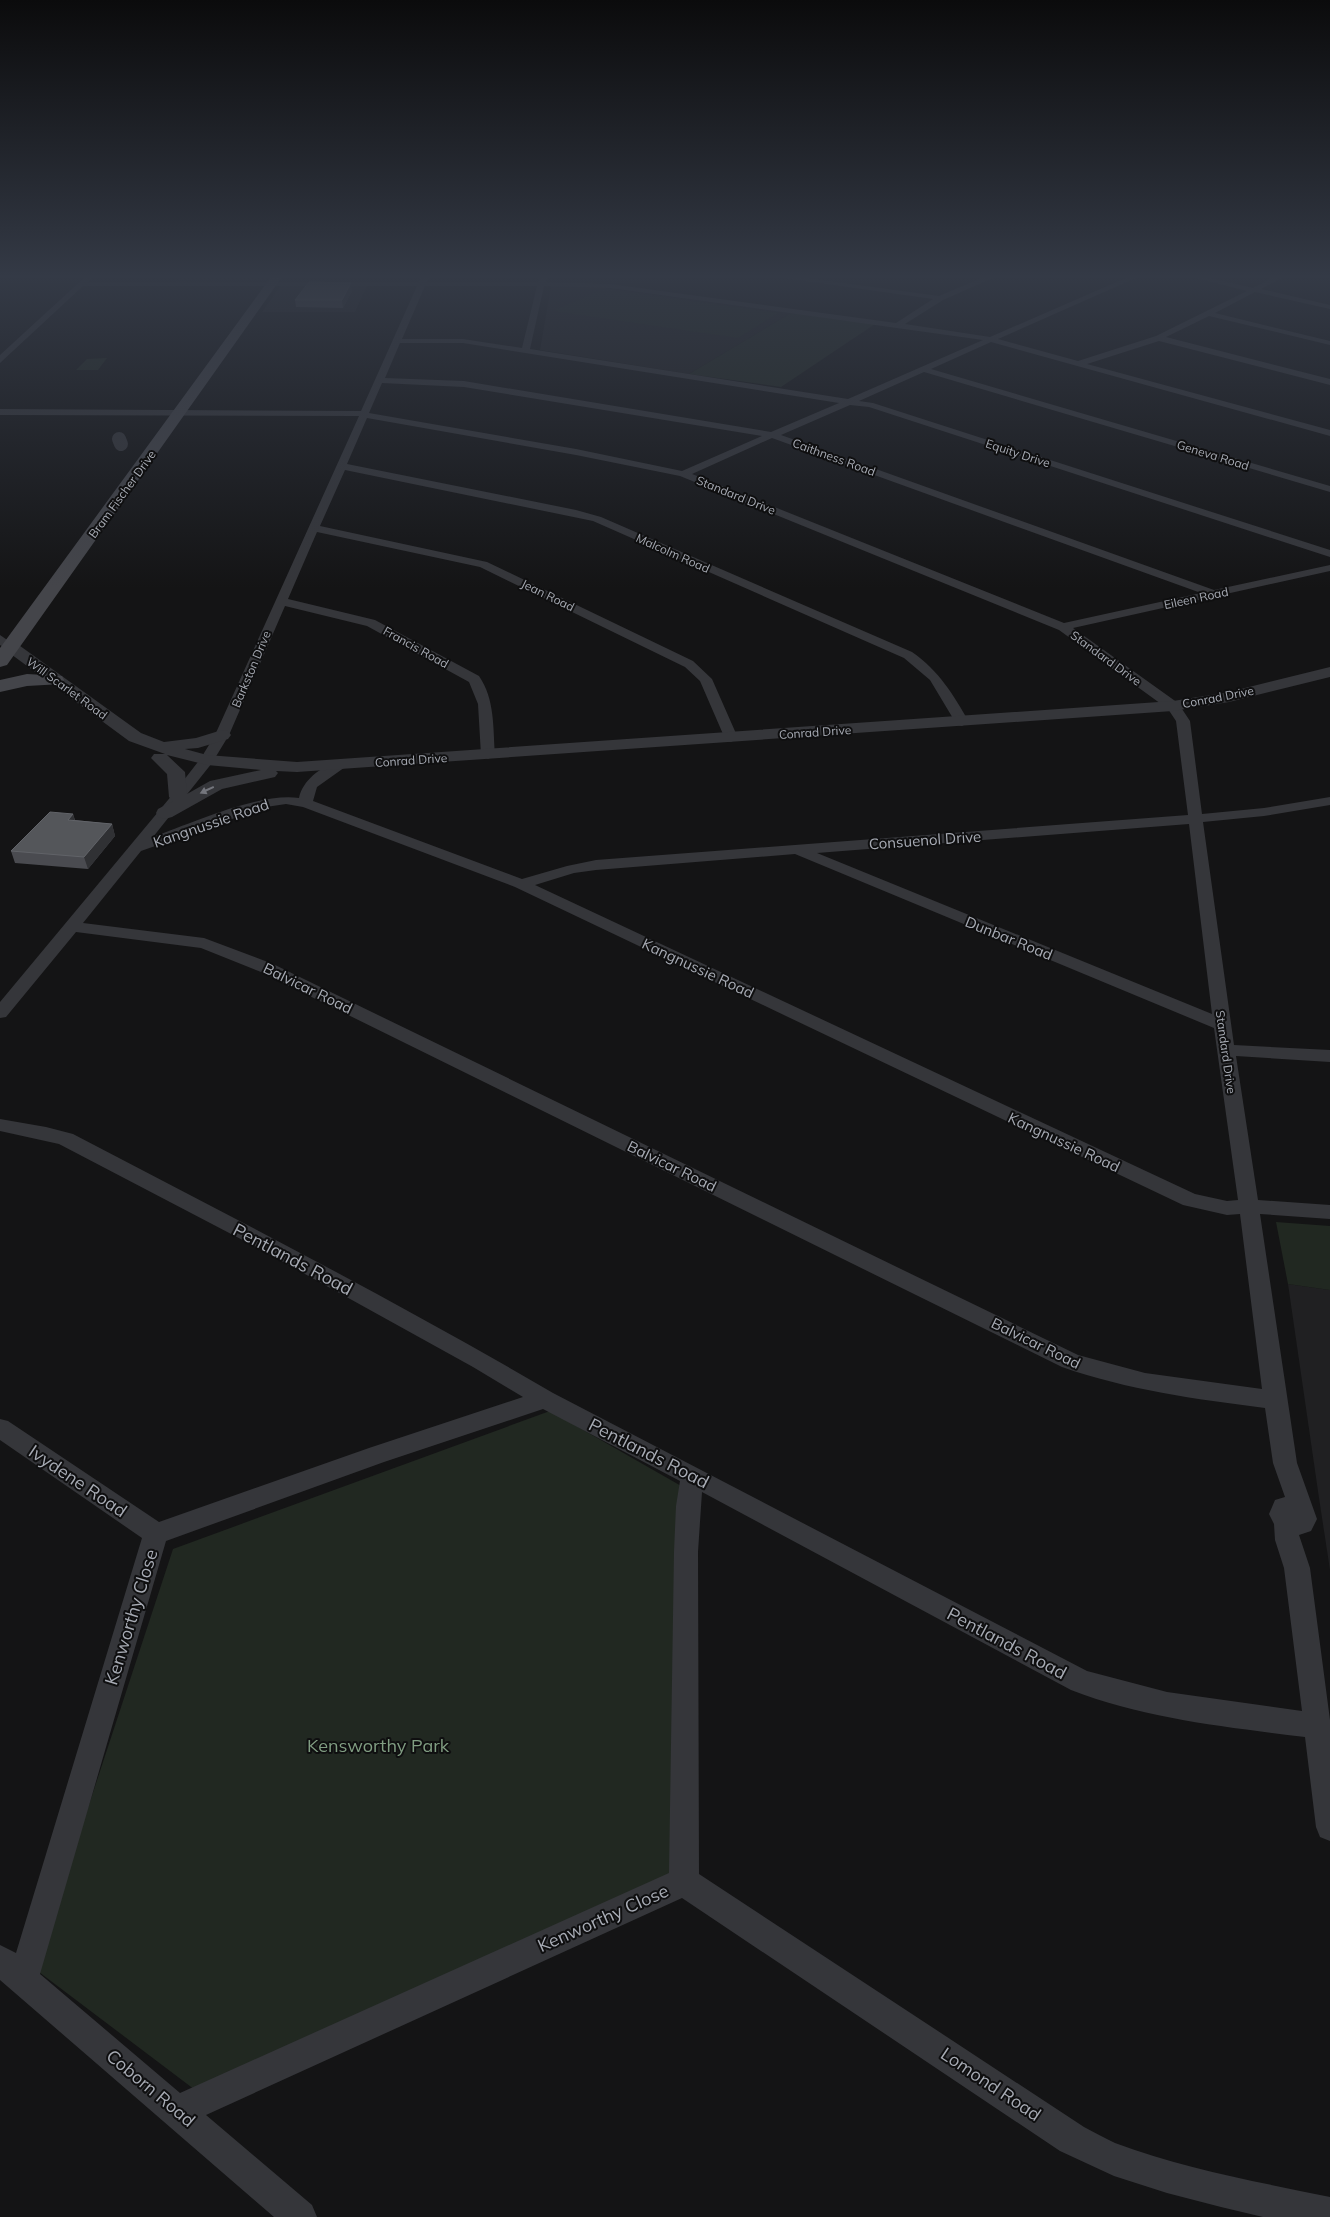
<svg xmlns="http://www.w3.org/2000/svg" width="1330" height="2217" font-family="Mulish,sans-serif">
<rect width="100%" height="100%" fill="#141415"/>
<path fill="#202022" d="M180,277H269L265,281L175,282Z
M281,285L367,286L355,312H262Z
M551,286H590L791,313L689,374L540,350Z
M1288,1284L1330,1290V1570L1319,1498Z"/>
<path fill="#212821" d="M603,289L778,313L738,338L553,311Z
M791,313L875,324L781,387L689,374Z
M107,358L98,370H76L87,359Z
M1276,1222L1330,1226V1290L1288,1284Z
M550,1411L690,1491L679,1883L215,2105L35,1969L173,1549Z"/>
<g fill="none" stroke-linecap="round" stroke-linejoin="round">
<path stroke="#35363a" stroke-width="14" d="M119,439L121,444"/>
<path fill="#35363a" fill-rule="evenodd" d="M85,277H93L88,282H419L421,277H429L427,282H538L539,277H547L546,282L610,284L896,323L933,299L777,277H799L939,296L984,277H995L943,300L905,324L990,337L1128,277H1138L998,339L1078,361L1156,336L1247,291L1192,277H1206L1253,288L1274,277H1284L1261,289L1330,305V309L1255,292L1215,313L1330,341V345L1209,316L1166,337L1330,379V385L1159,341L1087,364L1330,430V436L991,342L931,369L1330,486V492L924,372L859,401L873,403L1330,550V557L869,407L850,405L781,435L1214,590L1330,565V571L1073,628L1178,703L1190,721L1202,814L1264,808L1330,797V805L1264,816L1203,822L1234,1045L1330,1050V1062L1236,1056L1258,1200L1330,1205V1219L1260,1214L1297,1463L1317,1519L1311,1531L1299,1535L1310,1568L1330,1720V1841L1320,1837L1316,1827L1305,1737C1226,1727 1146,1719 1071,1690L702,1492L698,1552L699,1874L1084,2127C1094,2132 1104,2138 1115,2143C1184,2169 1258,2182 1330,2197V2217H1263L1221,2207L1167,2193L1114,2176L1060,2151L682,1898L206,2115L312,2205L317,2217H274L0,1980V1945L16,1953L142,1538L0,1440V1419L8,1421L159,1522L369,1448L523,1397L473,1367L258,1248L59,1144L0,1131V1119L46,1127L73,1134C234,1218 396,1301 553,1393L1087,1671L1167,1692L1302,1711L1284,1568L1275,1540L1274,1524L1269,1514L1275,1500L1285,1497L1273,1463L1265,1408C1195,1399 1128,1390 1062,1367L261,972L201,948L76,932L6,1017L0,1018V1002L173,794L201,758L215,735L359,416L0,415V409L361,411L417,286H83L0,363V355ZM425,286H537L522,348L463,339H402ZM544,286L610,288L983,340L848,399L530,349ZM400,343H463L839,403L771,432L464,381L385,378ZM382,383L464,387L762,436L682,471L576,449L369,413ZM367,418L576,455L680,476L1059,630L1168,709L1176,721L1188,815L596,860L567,866L522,879L313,801L317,787L348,765L341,761C323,765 303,779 299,798C260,792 192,823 153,837L212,763L229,735L285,606L367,626L469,682L478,704L481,755L488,759L495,755C493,728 495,699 479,676L375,620L288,599L317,532L480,567L685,667L700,681L726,741L731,742L738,738L712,679L693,661L487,562L320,526L345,470L593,521L904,658L930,680L957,725L962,726L969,722C953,694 939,671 912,652L601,517L576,510L347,464ZM772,438L1201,593L1064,623L692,474ZM286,804L303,807L515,887L1183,1205L1227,1215L1240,1214L1262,1389L1145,1373L1078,1355L273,964L204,938L83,923L141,851L266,807ZM1189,824L1212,1014L817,853ZM795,854L1214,1028L1238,1200L1227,1201L1195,1194L535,885L574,873L596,870ZM543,1409L680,1481L676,1506L674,1552L669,1873L180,2093L40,1974L166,1541L384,1462Z
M0,635L16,646L14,649H6L0,645Z"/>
<path fill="#35363a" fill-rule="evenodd" d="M10,641L16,643L141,733L164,742L196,738L222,730L228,731L231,735L228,739L198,748L185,749L207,755L297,762L1173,701L1229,692L1330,667V677L1229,702L1173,711L297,772L276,771L278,773L275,777L222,789L172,817L165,819L158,817L156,813L158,809L173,801L169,797L167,774L151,758L154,754H165L129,741L4,649L2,646L4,643ZM167,755L207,765L261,770L210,781L187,794L185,772Z"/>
<path fill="#44454a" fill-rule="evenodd" d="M271,277H282L7,665L0,667V648Z
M27,674L62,676L64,680L62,684L27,686L0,692V680Z"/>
</g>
<path fill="#4a4b50" d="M352,291L343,308L296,307L295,300Z
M73,814L75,820L112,824L115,836L88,869L15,863L11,851Z"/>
<path fill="#303134" d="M351,283L352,291L343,308L342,300Z
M73,814L76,826L68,820Z
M112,824L115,836L88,869L84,857Z"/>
<path fill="#54565a" stroke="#616368" d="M309,282L351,283L342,300H295Z
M50,812L73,814L68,820L112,824L84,857L11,851Z"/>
<defs><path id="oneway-solid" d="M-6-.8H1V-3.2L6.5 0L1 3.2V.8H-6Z" transform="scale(1.25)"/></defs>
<use fill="#74767d" href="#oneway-solid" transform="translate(207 790) rotate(155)"/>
<linearGradient id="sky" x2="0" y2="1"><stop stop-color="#0b0b0c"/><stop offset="0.47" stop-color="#343a46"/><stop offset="1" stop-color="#343a46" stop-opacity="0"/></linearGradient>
<rect width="1330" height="588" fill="url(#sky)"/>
<g text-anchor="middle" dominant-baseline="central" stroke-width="4" stroke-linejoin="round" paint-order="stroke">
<g font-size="12" fill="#a7abb4" stroke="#0f0f10">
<text transform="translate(1018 453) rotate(18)">Equity Drive</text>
<text transform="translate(1213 455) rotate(17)">Geneva Road</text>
<text transform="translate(834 457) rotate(20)">Caithness Road</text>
<text transform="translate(122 494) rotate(-54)">Bram Fischer Drive</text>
<text transform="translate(736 495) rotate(22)">Standard Drive</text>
<text transform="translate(673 553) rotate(24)">Malcolm Road</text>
<text transform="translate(548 595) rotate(26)">Jean Road</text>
<text transform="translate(1196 598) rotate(-12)">Eileen Road</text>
<text transform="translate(416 647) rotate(29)">Francis Road</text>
<text transform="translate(1106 658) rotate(36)">Standard Drive</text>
<text transform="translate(251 669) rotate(-67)">Barkston Drive</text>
<text transform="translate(67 688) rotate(36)">Will Scarlet Road</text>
<text transform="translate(1218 697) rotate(-11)">Conrad Drive</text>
<text transform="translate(815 732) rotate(-4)">Conrad Drive</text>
<text transform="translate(411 760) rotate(-4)">Conrad Drive</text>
<text transform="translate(1226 1052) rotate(82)">Standard Drive</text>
</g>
<g font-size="15" fill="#a7abb4" stroke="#0f0f10">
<text transform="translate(211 823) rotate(-19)">Kangnussie Road</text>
<text transform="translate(925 840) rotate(-4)">Consuenol Drive</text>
<text transform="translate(1009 938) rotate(22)">Dunbar Road</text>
<text transform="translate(698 968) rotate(25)">Kangnussie Road</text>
<text transform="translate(308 988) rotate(26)">Balvicar Road</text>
<text transform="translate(1064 1142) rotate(25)">Kangnussie Road</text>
<text transform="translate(672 1166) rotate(26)">Balvicar Road</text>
<text transform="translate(1036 1343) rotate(26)">Balvicar Road</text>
</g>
<g font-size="18" fill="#a7abb4" stroke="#0f0f10">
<text transform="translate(293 1259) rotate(28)">Pentlands Road</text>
<text transform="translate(649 1453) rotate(27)">Pentlands Road</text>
<text transform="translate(78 1481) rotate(34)">Ivydene Road</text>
<text transform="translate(131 1617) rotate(-73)">Kenworthy Close</text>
<text transform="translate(1007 1643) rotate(28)">Pentlands Road</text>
<text transform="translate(603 1918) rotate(-24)">Kenworthy Close</text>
<text transform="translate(991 2084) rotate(34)">Lomond Road</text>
<text transform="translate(151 2088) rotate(40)">Coborn Road</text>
</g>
<g font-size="18" fill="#809d82" stroke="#0f0f10">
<text x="378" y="1745">Kensworthy Park</text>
</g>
</g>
</svg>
